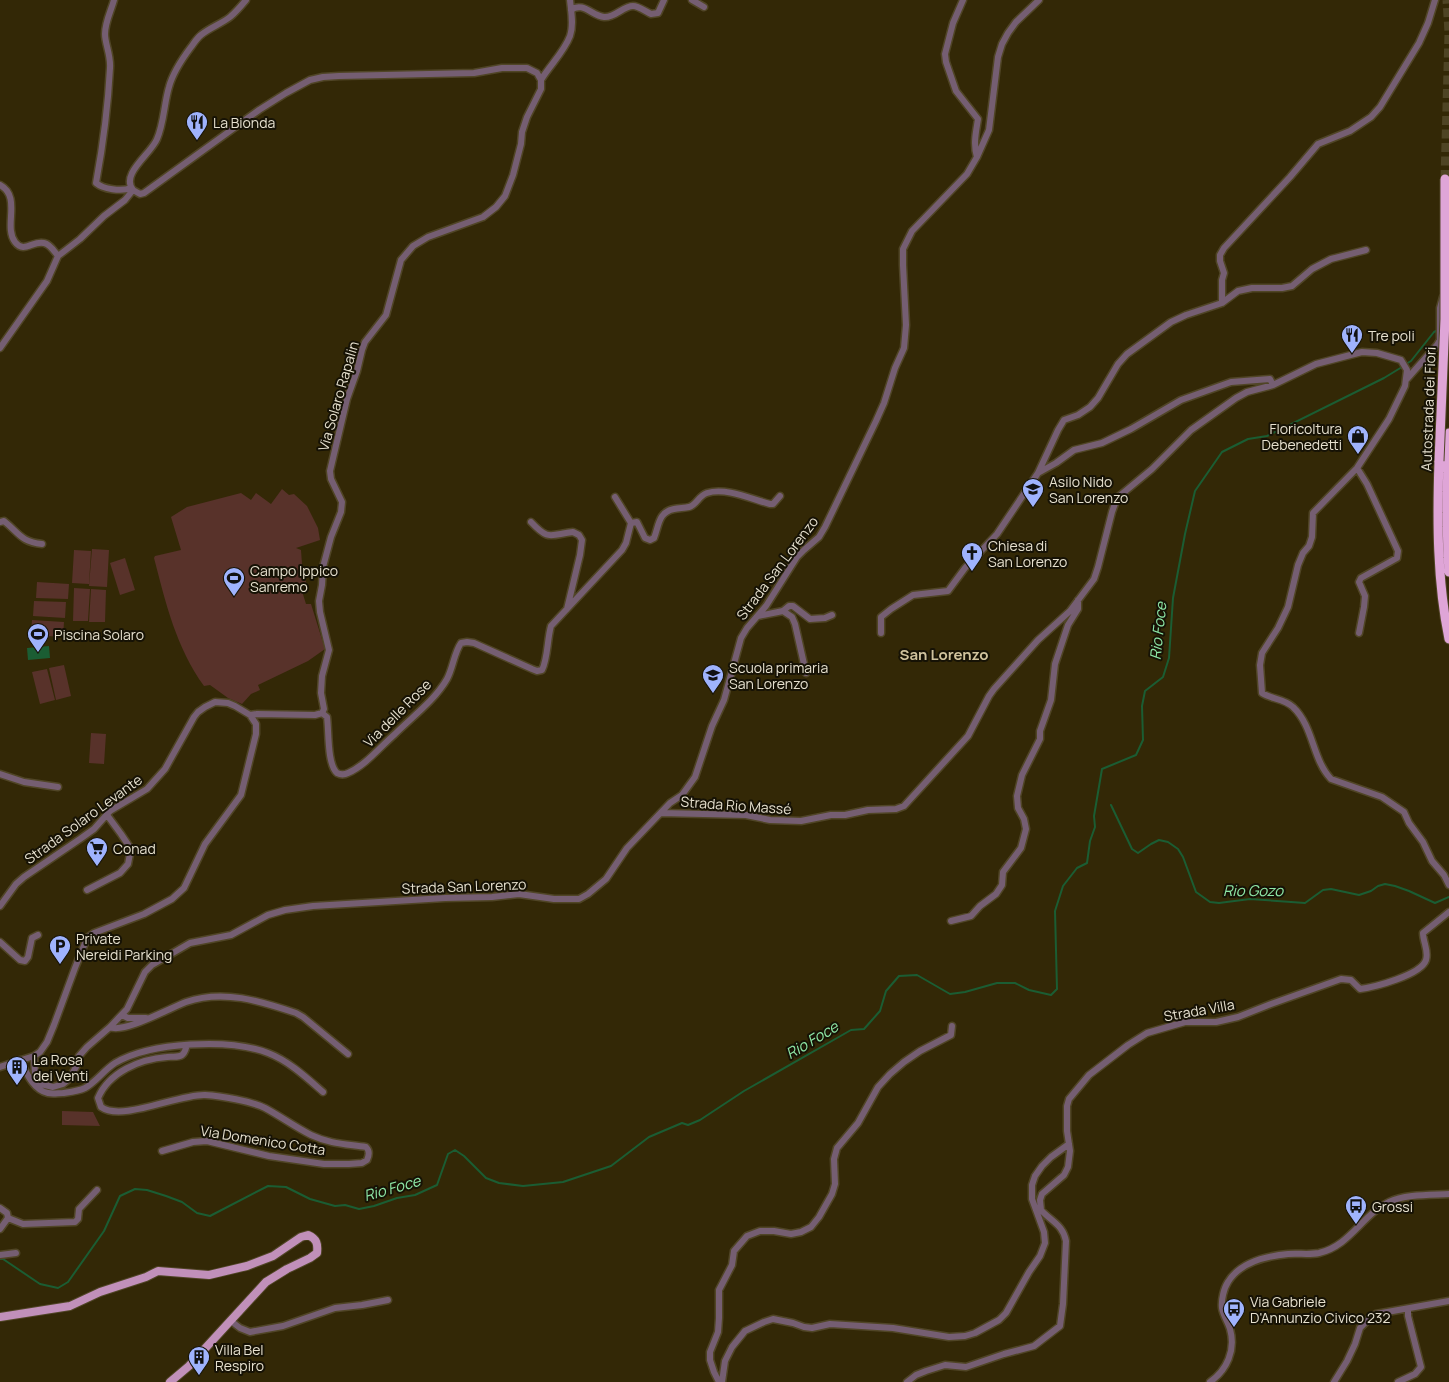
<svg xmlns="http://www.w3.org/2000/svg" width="1449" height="1382" font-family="Manrope,sans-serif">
<rect width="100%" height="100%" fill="#332806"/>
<path fill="#58322a" d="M282,489L289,495L294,494L307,506L318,528L320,540L296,548L301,550L302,564L307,586L301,588L306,604H311L325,649L308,661L258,685L260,690L251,694L242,704L228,698L210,685L204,686C176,647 166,604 154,558L155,556L181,550L171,517L187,507L241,493L251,500L256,493L271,504Z
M92,549L109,550L107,587L89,586Z
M74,550L91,551L89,584L72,583Z
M125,558L135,590L120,595L110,563Z
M37,582L69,584L68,599L36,598Z
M74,588L90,589L88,621H73Z
M91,589L106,590L105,622H89Z
M34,601L66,602L65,618L33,616Z
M32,620L64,622L63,637L31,635Z
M64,665L71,696L56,700L49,668Z
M47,669L55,700L40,704L32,672Z
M91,733L106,734L104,764L89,763Z
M62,1111L93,1112L100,1126L62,1125Z"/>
<path fill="#1b5d33" d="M49,646L50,658L28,660L27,648Z"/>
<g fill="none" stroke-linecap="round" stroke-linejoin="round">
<path stroke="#1b5d33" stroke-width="2" d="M1406,364L1411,361L1434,332L1438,330
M1111,805L1132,849L1138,853L1151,844L1159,840L1168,842L1178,849L1183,857L1196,892L1210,902L1219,903L1250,899L1305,903L1323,890L1331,889L1359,895L1371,891L1378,886L1385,884L1395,886L1409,891L1435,903L1449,897
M0,1259H3L40,1284L58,1288L68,1282L104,1231L120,1196L135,1189L147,1190L166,1196L182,1202L197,1213L210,1216L268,1186L286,1187L310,1199L335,1206L345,1205L359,1209L374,1206L397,1198L415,1195L437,1185L448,1154L455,1150L464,1156L486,1178L499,1183L523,1186L563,1182L611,1166L649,1137L682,1123L688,1125L700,1120L744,1091L851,1030L864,1029L880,1011L886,991L899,976L917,975L950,994L965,992L997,983H1015L1029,990L1051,995L1057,989L1055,911L1063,886L1077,868L1087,863L1090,841L1095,827L1094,816L1102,769L1136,755L1143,740L1142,706L1145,691L1163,677L1169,658L1173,598L1185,534L1195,491L1222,452L1248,439L1267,436L1384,378L1402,367"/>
<path stroke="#4e4424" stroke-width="9" stroke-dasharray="9 4.5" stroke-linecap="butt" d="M1445,179L1449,33L1447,0"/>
<g stroke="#504526" stroke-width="9">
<path id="minor" d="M114,0C111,11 105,22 105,34C105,44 111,55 110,68C108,107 103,145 96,183C103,189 121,192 131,188
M692,0L704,7
M963,0L953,23L945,54L946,62L956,91L978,119C976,132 973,144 977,157
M571,10C583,1 592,16 604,17C615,18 623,6 633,6C639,6 646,12 651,14L658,13L664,0
M541,80C550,65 564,52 570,36C574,25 571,11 570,0
M0,185C22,197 3,226 15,242C24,254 33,240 44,243C50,244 54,251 58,256
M133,190L140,194L144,193L259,110L286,93L310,80L323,77L339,76L474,73L502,68H527L537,73L541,80V89L527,117L522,132L521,144L513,175L505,196L496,207L483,217L428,237L413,246L401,260L386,315L365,342L362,350L357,371L347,399L330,471L331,479L342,502L341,512L331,537L323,567L322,585L319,601L320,612L329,650L322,676L321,693L324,709L322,713L315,715L257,714L250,715
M133,190C120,174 151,154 157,139C164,123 164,104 169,87C173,72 182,59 191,47C194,43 197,38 201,35C209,28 221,24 230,17C236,12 241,6 246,0
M1222,303V280L1224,273L1220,261V255L1224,248L1290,177L1318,144L1350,131L1371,117L1380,107L1419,43L1428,23L1435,0
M0,348L47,281L58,256L80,239L104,216L125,200L133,190
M1406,380L1437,345L1440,340V308L1443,297
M1357,468L1367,484L1398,551L1397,558L1361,578L1359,582L1365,596L1364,607L1359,633
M1038,473L1058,430L1064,420L1078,415L1090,407L1098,398L1118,364L1127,354L1171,322L1186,315L1222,303L1238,291L1252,288H1282L1292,286L1312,269L1331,259L1366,250
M615,497L631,523
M0,522L4,521C19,533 21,542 42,544
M531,522C549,541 549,535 573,532L579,535L582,540L580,555L567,609
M783,611L792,617L795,624L806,673
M758,616L783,611L789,606H793L810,619L825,618L832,615
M881,633V617L891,609L913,595L948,591L965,568L997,534L1038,473L1056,463L1074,450L1102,443L1131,429L1181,400L1231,382L1270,379L1273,385
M322,713L327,717C329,731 327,764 337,773C341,775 344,775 348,773C366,765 380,747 395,734C412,717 435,700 447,679C453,668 454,653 461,643L467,642L474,643L532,669L537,671L542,670C548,658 547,640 551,626L622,550L626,543L631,523L637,522L645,538L650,540L654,538C659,526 658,512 674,509C679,508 685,508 689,507C697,505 698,496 707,493C726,487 751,499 770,504H773L780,496
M0,774L24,782L58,787
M661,813L746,815L770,820L801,821L831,815H845L868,810L896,809L904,806L968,736L989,696L994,689L1038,640L1070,611L1094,579L1098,567L1112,512L1117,498L1152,469L1191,430L1236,398L1247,392L1273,385L1316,364L1362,352L1377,353L1401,360L1407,370L1405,386L1389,419L1357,468L1313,513L1312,537L1309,546L1303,553L1298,565L1288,607L1278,628L1262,653L1260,665L1262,693C1271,699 1285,699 1293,707C1314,727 1312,759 1331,779L1382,797L1404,812L1409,823L1423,842L1432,861L1444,875L1449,885
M87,890L120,873L128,864L131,849L121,834L107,815
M0,906L16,884L24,877L80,839L94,829L110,811L147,789L165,769L194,717L198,712L205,707L215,702L228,703L235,706L250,715L256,724V734L241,795L205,844L184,888L172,899L144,914L94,933L87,938L75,968L54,1025L47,1042L40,1052L34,1056L0,1067
M951,921L971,916L980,906L996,894L1002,885L1003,872L1021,848L1026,829L1024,819L1018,808L1017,796L1022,775L1040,739V731L1051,700L1055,664L1068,625L1078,609V600
M0,942L20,960L25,961L28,957L32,938L38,935
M122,1015L128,1018H146
M110,1027C123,1034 170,1008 186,1002C223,989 260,1001 296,1013L303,1017L348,1054
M34,1056L35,1074L41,1084L53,1087L63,1084L69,1079L76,1067L79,1056L87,1047L110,1027L127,1009L145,972L152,965L190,943L231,935L268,915L285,910L313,906L445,898L492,897L519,894L554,899H579L588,894L606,879L627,848L670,803L682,795L695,777L712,726L724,700L741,638L747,628L766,606L797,557L804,550L819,537L825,527L876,421L884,403L895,368L904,348L906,325L903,265V249L912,231L967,174L977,157L989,130L998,57L1002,44L1008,33L1016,22L1039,0
M20,1060C26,1072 33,1090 48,1093C53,1094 58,1093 63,1093C70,1092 79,1091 85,1088C96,1082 104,1070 115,1063C151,1042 229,1038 268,1053C289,1061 307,1078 323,1092
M162,1151L193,1142L207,1141L269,1156L324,1164H349L362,1163L367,1160C369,1155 370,1151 366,1147C346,1144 330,1144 311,1135C295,1127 280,1116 265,1108C251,1101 221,1096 205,1095C178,1094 122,1122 101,1107L98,1098C109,1072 140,1059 167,1057C171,1056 178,1058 182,1055C185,1053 186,1048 187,1045
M0,1208L7,1213L8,1218L0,1229
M8,1218L23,1224L75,1222L78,1219L79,1209L97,1190
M0,1255L16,1253
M231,1321L240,1328L250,1332L283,1326L335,1308L362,1305L388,1300
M719,1382L714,1372L710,1360V1352L718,1332L719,1318V1290L732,1265L734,1251L747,1236L760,1231H774L791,1234L801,1232L811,1227L819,1217L832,1194L835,1184L834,1159L837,1148L858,1123L878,1087L890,1074L904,1062L920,1051L951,1035L952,1026
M722,1382L725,1361L732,1347L745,1331L764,1322L773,1319L793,1323L804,1327L812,1328L830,1324L893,1328L949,1337L965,1336L975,1333L999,1320L1006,1313L1029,1272L1040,1256L1045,1243L1044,1232L1032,1199V1185L1035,1176L1042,1166L1051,1157L1069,1144
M907,1382L916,1375L926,1371L945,1365L966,1367L1004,1354L1034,1346L1060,1326L1063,1304L1066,1241C1063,1225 1052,1222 1041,1210L1040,1200L1042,1194L1064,1175L1068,1167L1070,1151L1067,1131V1106L1069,1099L1089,1075L1128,1045L1147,1033L1185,1022H1216L1238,1017L1271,1004L1341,979L1351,980L1360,989C1375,987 1421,975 1426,960C1429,951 1423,942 1423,933L1449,912
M1210,1382C1227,1370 1236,1350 1230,1329C1228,1322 1223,1315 1222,1308C1221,1300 1224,1288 1228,1282C1240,1262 1267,1256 1288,1254C1298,1253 1309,1255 1319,1253C1350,1246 1362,1215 1389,1202C1405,1194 1431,1195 1449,1194
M1334,1382L1347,1361L1355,1344L1360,1328L1370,1318L1376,1314L1449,1301
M1398,1382L1415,1374L1421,1367L1408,1316V1309"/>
</g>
<g stroke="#504526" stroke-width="10">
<path id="major" d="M0,1317L70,1306L100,1292L146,1277L158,1271L209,1275L247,1266L273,1256L301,1237L308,1235C317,1239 318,1244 317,1253L310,1258L287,1269L266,1282L189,1366L170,1382"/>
</g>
<g stroke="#504526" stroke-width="11">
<path id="highway" d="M1449,433C1447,480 1446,526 1449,572
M1439,461C1437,520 1437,581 1449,639"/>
</g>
<use href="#minor" stroke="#755e72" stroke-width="6"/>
<use href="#major" stroke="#c190ba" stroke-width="8"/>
<use href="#highway" stroke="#dfa5d7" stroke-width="9"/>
<g stroke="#504526" stroke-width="11" stroke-linecap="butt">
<path id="highway-bridge" d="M1439,461L1445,319V179"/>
</g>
<use href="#highway-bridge" stroke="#dfa5d7" stroke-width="9"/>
</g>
<defs>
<g id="restaurant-pin" transform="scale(1.125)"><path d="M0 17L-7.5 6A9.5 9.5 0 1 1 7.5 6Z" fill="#9fb3fd" stroke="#161205"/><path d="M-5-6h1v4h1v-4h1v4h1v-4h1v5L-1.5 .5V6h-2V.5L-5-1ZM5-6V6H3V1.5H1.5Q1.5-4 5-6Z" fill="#111"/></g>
<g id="shop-pin" transform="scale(1.125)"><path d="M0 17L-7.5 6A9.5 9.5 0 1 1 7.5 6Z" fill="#9fb3fd" stroke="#161205"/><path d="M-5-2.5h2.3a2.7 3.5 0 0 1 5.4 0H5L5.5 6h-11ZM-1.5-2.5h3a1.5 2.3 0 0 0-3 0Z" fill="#111"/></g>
<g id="school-pin" transform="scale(1.125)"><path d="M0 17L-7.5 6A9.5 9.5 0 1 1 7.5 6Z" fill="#9fb3fd" stroke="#161205"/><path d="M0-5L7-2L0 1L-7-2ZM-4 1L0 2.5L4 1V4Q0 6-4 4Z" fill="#111"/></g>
<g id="church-pin" transform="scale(1.125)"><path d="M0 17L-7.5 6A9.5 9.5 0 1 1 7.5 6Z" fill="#9fb3fd" stroke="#161205"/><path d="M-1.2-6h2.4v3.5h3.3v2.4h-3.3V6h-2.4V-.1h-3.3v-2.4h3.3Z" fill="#111"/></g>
<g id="stadium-pin" transform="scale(1.125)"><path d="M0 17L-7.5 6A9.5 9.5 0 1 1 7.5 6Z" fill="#9fb3fd" stroke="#161205"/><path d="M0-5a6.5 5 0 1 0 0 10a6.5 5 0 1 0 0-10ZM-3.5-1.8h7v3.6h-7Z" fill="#111"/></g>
<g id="supermarket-pin" transform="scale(1.125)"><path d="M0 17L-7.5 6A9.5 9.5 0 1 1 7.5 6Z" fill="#9fb3fd" stroke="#161205"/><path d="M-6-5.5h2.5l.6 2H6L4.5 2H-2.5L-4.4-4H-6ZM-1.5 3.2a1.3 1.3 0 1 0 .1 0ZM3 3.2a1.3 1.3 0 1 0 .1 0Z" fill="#111"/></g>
<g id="parking-pin" transform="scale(1.125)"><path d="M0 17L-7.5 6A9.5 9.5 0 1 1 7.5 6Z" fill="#9fb3fd" stroke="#161205"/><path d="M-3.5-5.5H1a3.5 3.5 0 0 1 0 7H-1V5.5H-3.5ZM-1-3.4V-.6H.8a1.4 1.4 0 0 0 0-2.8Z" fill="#111"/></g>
<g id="building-pin" transform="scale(1.125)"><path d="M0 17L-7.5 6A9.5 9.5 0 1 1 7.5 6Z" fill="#9fb3fd" stroke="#161205"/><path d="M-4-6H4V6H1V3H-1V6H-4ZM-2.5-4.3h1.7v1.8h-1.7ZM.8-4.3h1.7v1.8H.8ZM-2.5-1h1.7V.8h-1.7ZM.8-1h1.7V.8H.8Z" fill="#111"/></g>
<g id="bus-pin" transform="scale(1.125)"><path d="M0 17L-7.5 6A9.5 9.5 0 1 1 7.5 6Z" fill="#9fb3fd" stroke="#161205"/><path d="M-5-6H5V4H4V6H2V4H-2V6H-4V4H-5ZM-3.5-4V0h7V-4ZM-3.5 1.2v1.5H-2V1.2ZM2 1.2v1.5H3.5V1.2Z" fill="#111"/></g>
</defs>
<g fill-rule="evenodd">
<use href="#restaurant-pin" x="197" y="122"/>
<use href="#restaurant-pin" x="1352" y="335"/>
<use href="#shop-pin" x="1358" y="436"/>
<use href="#school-pin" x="1033" y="489"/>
<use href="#church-pin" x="972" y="553"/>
<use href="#stadium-pin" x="234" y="578"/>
<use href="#stadium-pin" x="38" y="634"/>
<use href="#school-pin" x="713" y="675"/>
<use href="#supermarket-pin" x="97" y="848"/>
<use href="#parking-pin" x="60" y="946"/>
<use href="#building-pin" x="17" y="1067"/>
<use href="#bus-pin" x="1356" y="1206"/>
<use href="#bus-pin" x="1234" y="1309"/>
<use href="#building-pin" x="199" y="1357"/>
</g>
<g text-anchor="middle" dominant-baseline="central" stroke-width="4" stroke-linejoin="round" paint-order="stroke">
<g font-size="14" fill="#e6e0ce" stroke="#161205" text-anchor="start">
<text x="213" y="122">La Bionda</text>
<text x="1368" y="335">Tre poli</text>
<text x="1342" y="428" text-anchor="end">Floricoltura<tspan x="1342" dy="16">Debenedetti</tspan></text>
<text x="1049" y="481">Asilo Nido<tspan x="1049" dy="16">San Lorenzo</tspan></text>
<text x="988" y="545">Chiesa di<tspan x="988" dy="16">San Lorenzo</tspan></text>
<text x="250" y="570">Campo Ippico<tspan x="250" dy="16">Sanremo</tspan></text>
<text x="54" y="634">Piscina Solaro</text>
<text x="729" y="667">Scuola primaria<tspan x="729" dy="16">San Lorenzo</tspan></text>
<text x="113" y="848">Conad</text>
<text x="76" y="938">Private<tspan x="76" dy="16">Nereidi Parking</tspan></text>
<text x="33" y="1059">La Rosa<tspan x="33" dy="16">dei Venti</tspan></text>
<text x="1372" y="1206">Grossi</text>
<text x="1250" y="1301">Via Gabriele<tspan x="1250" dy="16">D'Annunzio Civico 232</tspan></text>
<text x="215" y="1349">Villa Bel<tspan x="215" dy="16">Respiro</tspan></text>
</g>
<g font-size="14" fill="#e6e0ce" stroke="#161205">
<text transform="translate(338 396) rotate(-74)">Via Solaro Rapalin</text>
<text transform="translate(1428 409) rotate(-88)">Autostrada dei Fiori</text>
<text transform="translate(777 568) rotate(-53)">Strada San Lorenzo</text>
<text transform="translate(397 713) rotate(-45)">Via delle Rose</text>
<text transform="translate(736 805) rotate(4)">Strada Rio Massé</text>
<text transform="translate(83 819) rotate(-36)">Strada Solaro Levante</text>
<text transform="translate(464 886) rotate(-2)">Strada San Lorenzo</text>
<text transform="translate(1199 1010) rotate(-10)">Strada Villa</text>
<text transform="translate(263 1140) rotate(9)">Via Domenico Cotta</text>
</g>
<g font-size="15" font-style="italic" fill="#8ee7a6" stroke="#161205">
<text transform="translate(1158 631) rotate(-84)">Rio Foce</text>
<text x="1253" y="890">Rio Gozo</text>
<text transform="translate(812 1040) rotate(-31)">Rio Foce</text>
<text transform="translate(392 1188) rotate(-16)">Rio Foce</text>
</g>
<g font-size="15" font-weight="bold" fill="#cfc29d" stroke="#161205">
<text x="944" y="654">San Lorenzo</text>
</g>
</g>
</svg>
